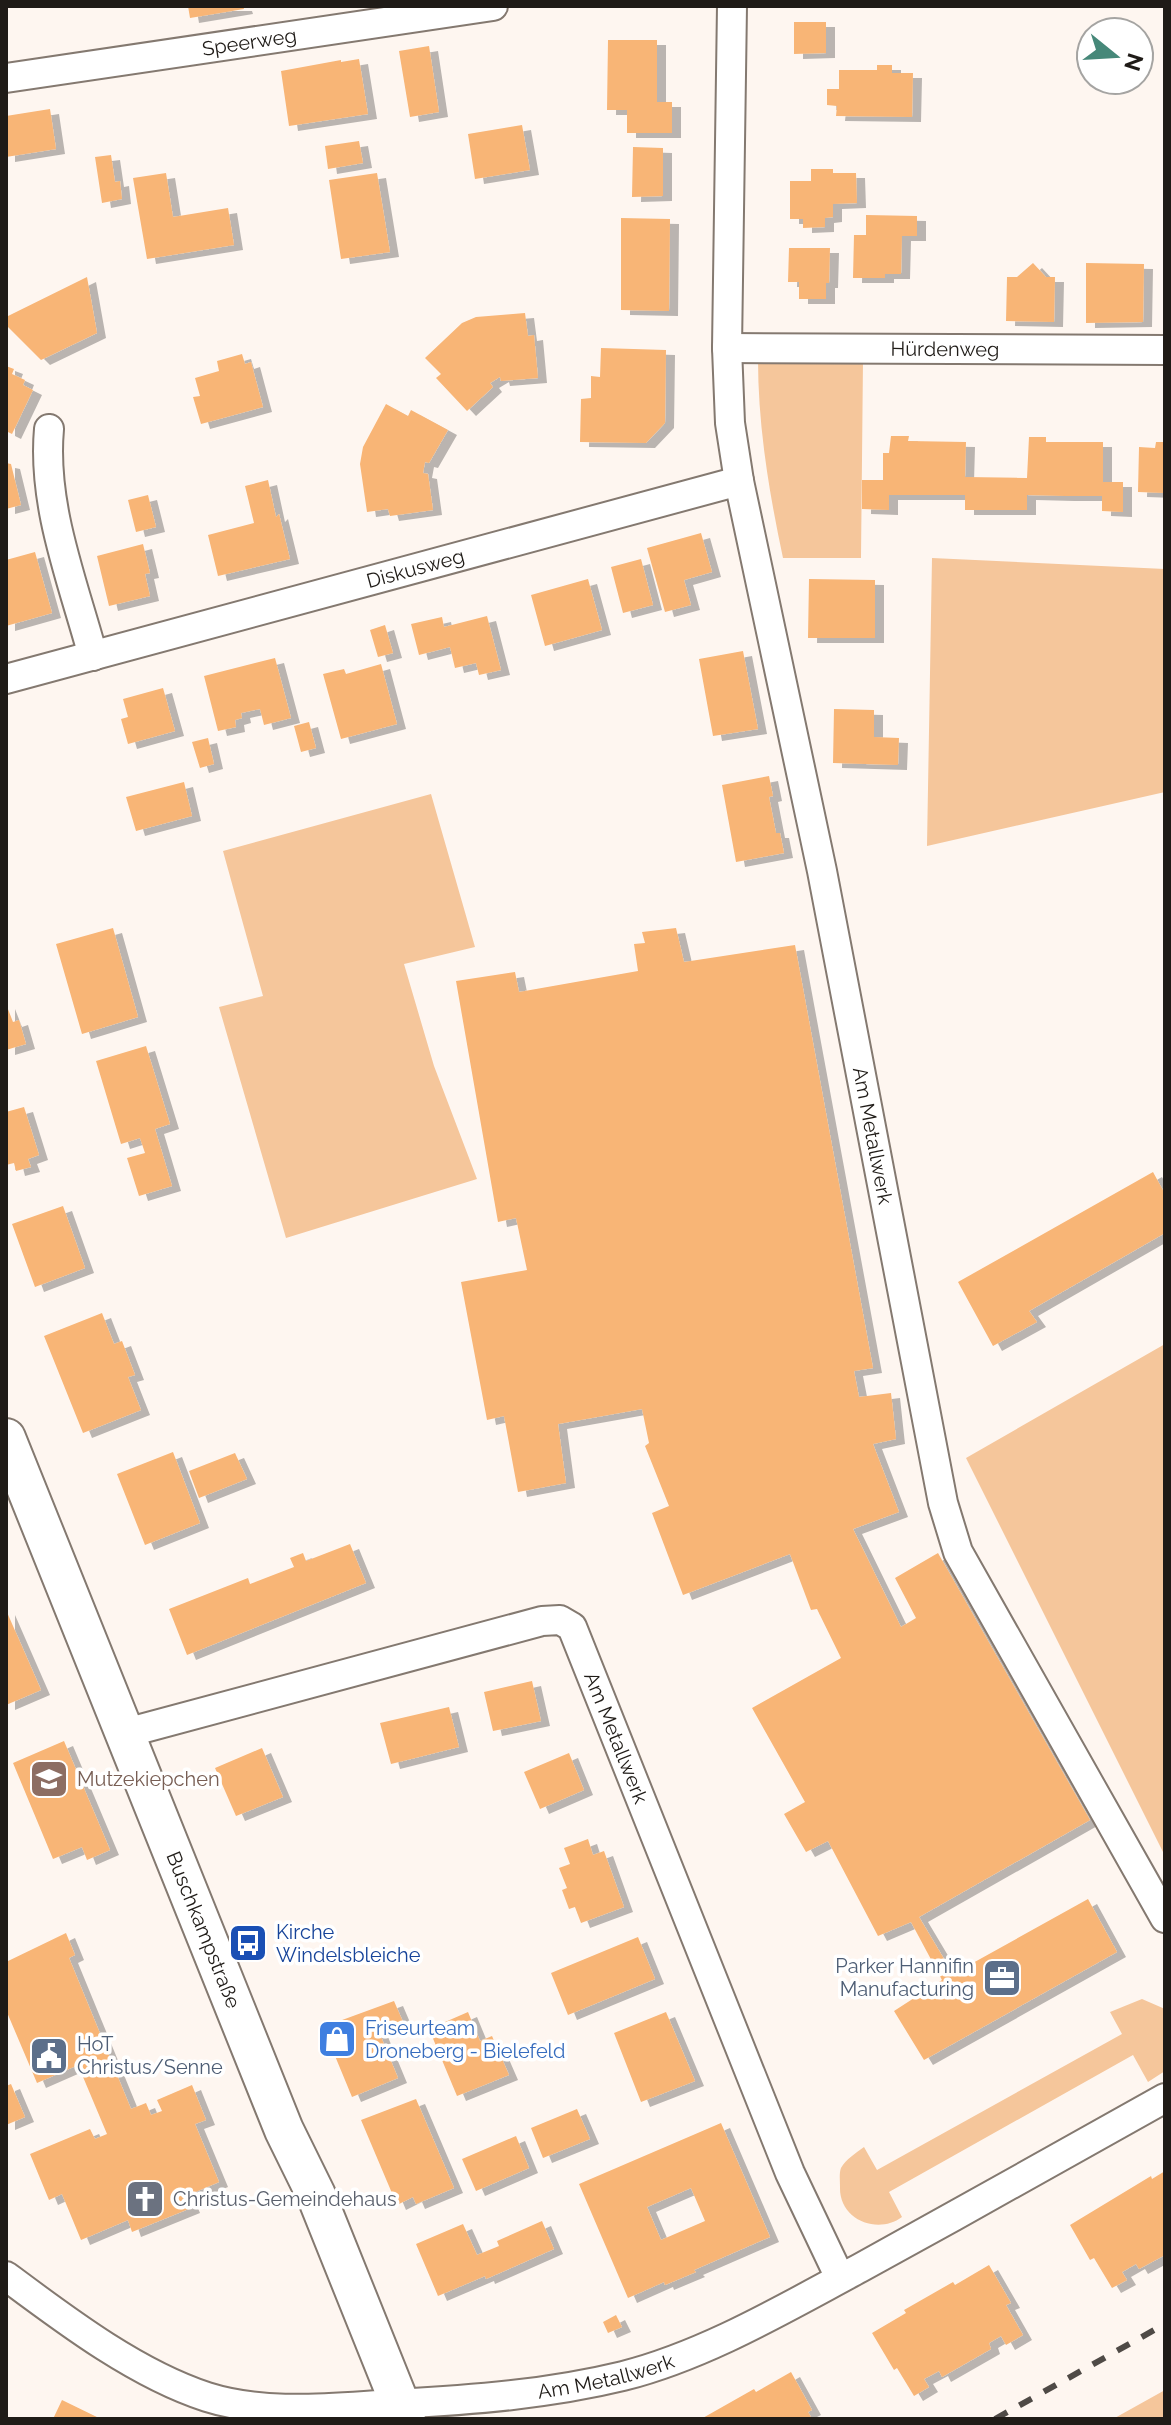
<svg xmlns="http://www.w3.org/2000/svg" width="1171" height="2425" font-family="Raleway,sans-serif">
<defs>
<filter id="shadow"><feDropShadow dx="9" dy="5" stdDeviation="0" flood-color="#0004"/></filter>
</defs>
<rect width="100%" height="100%" fill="#fef6f0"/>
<path fill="#f5c69b" d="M758,359L863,360L861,558H783C769,492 758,426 758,359Z
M932,558L1165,569V792L927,846Z
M431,794L475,947L404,964L434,1066L477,1179L286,1238L219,1007L263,996L223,851Z
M1165,1344V1856L966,1458Z
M1142,1999L1165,2009V2071L1148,2082L1133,2055L889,2192L902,2217C878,2235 839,2220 840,2187C840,2181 839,2173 841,2168C846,2159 856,2153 864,2147L877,2170L1122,2034L1110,2012Z
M1165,2390V2419H1113Z"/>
<path fill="#f8b576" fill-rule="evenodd" filter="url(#shadow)" d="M188,6H243L244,9L190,18Z
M794,22H826V53L794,54Z
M608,40H657V102H672V133H627V110H607Z
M429,46L439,112L410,117L399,51Z
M359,59L368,114L289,126L281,71L341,60V62Z
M877,65H892V73H913L912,117L836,116L837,106L827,105V89H839V70H877Z
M50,109L56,149L6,157V116Z
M522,125L530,170L475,179L468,134Z
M359,141L363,163L328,169L325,146Z
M633,147L663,148V196L632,197Z
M111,155L115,182L120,181L122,199L102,203L95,157Z
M811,169H833V173H856L857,203L833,204V217L825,218V227L803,228V219H790V181H811Z
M166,173L173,217L228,208L234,245L147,259L133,178Z
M377,173L390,252L341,259L329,180Z
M866,215L917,216V236H902L901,274H885V278H853L854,235H866Z
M621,218L670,219L669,311L621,310Z
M789,248H830L829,283H826V299H799V282H788Z
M1033,263L1046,277H1055L1054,322L1006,321L1007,277H1017Z
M1086,263L1144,264L1143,322L1086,323Z
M87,277L97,333L41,360L6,325V317Z
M525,313L528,336L534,335L538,378L501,381L500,377L490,383L493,387L467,411L436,378L441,374L425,358L462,323L476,317Z
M601,348L666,350L665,423L646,443L580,442L581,399L591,398V376L600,377Z
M242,354L245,364L251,362L263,407L201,424L193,397L200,396L195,378L219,371L217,361Z
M6,366L14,369L12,374L25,380L23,385L33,390L12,434L6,431Z
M386,404L408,416L411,410L448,430L429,463L425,462L423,473L428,474L433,510L390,516L388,509L367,512L360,464L363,447Z
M891,436H909L908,441L966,442L965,477L1027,478L1029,437H1046V442H1103V482H1123V512L1102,511V496H1065L1027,495V510H965V495H889V510L862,509V480H883V453H889Z
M1156,442H1165V493L1138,492L1139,447L1155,448Z
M6,463L11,464L21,505L6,509Z
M268,480L276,517L279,514L290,559L218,576L208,535L254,523L245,486Z
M148,495L156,527L136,532L128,500Z
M701,533L712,572L684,580L691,605L665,612L647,548Z
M143,544L150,573L145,574L150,596L109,606L97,556Z
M35,552L52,613L6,626V560Z
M641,559L653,605L623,613L611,567Z
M588,579L602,630L545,646L531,595Z
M809,579L875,580V638H808Z
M487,616L501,670L479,675L476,663L455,668L450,647L419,655L411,624L442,617L444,627Z
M385,625L393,653L378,657L370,630Z
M743,651L758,729L713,736L699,659Z
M275,658L291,718L264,725L260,709L241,713L242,718L235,720L236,727L218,731L204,676Z
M381,664L397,724L341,739L323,674L344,669L346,674Z
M163,688L175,731L128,744L121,719L128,717L123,699Z
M834,709L874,710V737L899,738L898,765L833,763Z
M309,722L316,748L301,752L294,726Z
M208,738L214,764L200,768L192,742Z
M769,776L773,796L769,797L776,833H780L784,853L736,862L722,785Z
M184,782L192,816L136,831L126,797Z
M113,928L138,1017L82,1034L56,944Z
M676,928L684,962L795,945L873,1368L854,1371L859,1397L891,1393L896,1439L873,1444L899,1512L853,1529L901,1627L916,1618L895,1578L938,1553L1090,1820L919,1917L953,1974L1088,1899L1117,1952L924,2060L894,2011L942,1980L911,1922L878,1936L828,1841L806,1852L784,1814L805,1802L752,1708L841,1658L817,1609L811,1610L790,1554L683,1595L652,1513L669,1506L645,1446L649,1443L642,1409L558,1424L566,1483L518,1492L504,1416L487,1420L461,1282L527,1270L516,1218L498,1222L456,981L515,972L519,992L638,971L634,944L645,943L642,932Z
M6,1004L13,1022L19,1020L26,1044L6,1050Z
M146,1046L170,1124L155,1129L172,1186L139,1196L127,1158L145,1153L140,1138L121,1144L96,1061Z
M24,1107L39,1155L28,1159L31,1167L16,1171L14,1163L6,1165V1112Z
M1153,1172L1165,1194V1233L1029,1311L1037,1322L993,1346L958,1282Z
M63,1206L85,1268L35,1287L12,1224Z
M102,1313L114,1344L122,1341L135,1375L128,1377L141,1410L83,1433L44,1336Z
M173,1452L200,1523L145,1545L117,1474Z
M235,1453L247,1479L199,1498L189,1471Z
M350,1544L366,1583L187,1655L169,1609L248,1578L250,1584L294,1567L290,1558L303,1553L306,1561Z
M6,1610L41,1690L6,1705Z
M532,1681L541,1721L493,1731L484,1692Z
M449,1707L459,1747L391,1764L380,1723Z
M64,1741L110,1850L87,1860L82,1847L53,1859L13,1763Z
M262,1748L283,1797L236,1816L215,1768Z
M569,1753L584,1790L540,1809L524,1772Z
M588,1839L593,1855L604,1851L624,1907L581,1923L575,1907L569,1909L562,1890L567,1888L559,1868L570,1864L564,1848Z
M66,1933L75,1955L69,1958L131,2109L146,2103L151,2115L162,2111L157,2100L192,2085L206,2120L195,2124L219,2182L186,2196L191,2208L132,2232L128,2220L81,2240L62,2194L49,2200L30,2154L90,2129L95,2139L107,2134L78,2065L37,2083L6,2010V1962Z
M638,1937L655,1979L568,2015L551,1973Z
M394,2001L403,2022L379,2032L398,2078L352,2097L323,2027Z
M468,2012L480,2041L492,2036L509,2075L457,2096L429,2029Z
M666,2012L695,2081L641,2102L614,2033Z
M11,2084L25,2117L6,2125V2086Z
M416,2099L454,2188L416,2204L413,2197L397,2205L361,2120Z
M577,2109L590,2139L543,2158L531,2128Z
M721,2123L770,2237L694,2270L696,2272L665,2285L664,2282L628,2298L579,2184ZM691,2188L705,2221L661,2240L647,2207Z
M516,2136L529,2168L476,2191L462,2159Z
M1165,2171V2255L1139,2269L1136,2264L1122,2272L1127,2280L1112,2288L1094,2258L1090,2260L1070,2225L1151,2176L1152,2179Z
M542,2221L554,2249L486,2279L485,2276L438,2296L416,2244L463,2224L477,2255L499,2246L497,2241Z
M989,2265L1011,2303L1006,2305L1023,2335L1006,2345L1001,2336L989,2343L991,2349L942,2377L939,2371L924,2379L929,2387L914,2396L897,2368L894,2370L872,2333L906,2313L904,2310L953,2282L955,2285Z
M616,2315L622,2327L608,2333L603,2322Z
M791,2372L812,2410L808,2412L812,2419H701L754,2389L756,2392Z
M62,2400L101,2419H53Z"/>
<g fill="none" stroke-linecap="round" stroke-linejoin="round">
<g stroke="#847970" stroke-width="32">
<g id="street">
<path id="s1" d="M732,6L727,348L730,423L739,481L822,871L943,1503L958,1552L1165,1918"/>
<path id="s2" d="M6,78L493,6"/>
<path id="s3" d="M727,348L1165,350"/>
<path d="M49,429C42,506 73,582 93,656"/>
<path id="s4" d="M6,679L739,481"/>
<path id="s5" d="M122,1734L542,1621L560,1620L572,1627L790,2173L840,2278"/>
<path id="s6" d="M6,2276C65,2320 136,2374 207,2397C267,2416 335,2407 396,2404C472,2400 549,2394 623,2376C706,2355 785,2308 860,2268C962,2212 1063,2155 1165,2098"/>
</g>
</g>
<g stroke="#847970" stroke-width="42">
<g id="secondary">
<path id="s7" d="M6,1438L284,2130L316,2195L406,2419"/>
</g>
</g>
<use href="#street" stroke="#fff" stroke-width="28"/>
<use href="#secondary" stroke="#fff" stroke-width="38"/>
<path stroke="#4f4a46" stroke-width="6" stroke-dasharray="14 14" stroke-linecap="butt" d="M995,2419L1165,2324"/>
</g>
<defs>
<g id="school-square" transform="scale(2)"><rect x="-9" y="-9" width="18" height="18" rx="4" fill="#8d6e63" stroke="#fff"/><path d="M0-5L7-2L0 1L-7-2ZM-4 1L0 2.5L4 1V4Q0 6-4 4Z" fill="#fff"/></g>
<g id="bus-square" transform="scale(2)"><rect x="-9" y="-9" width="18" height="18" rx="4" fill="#1a4fb4" stroke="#fff"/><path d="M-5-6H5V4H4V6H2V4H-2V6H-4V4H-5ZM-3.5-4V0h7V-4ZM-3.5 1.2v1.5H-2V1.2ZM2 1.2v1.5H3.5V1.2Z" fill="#fff"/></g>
<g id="office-square" transform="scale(2)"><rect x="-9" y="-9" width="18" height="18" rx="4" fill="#5c6f8a" stroke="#fff"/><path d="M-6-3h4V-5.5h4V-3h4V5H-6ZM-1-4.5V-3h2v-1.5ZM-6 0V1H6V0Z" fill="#fff"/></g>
<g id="shop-square" transform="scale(2)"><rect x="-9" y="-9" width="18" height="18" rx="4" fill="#3f7fe0" stroke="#fff"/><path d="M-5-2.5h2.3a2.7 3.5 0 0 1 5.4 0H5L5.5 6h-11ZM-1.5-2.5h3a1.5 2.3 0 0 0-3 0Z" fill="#fff"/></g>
<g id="civic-square" transform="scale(2)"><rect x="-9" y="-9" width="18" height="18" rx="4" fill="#5c6f8a" stroke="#fff"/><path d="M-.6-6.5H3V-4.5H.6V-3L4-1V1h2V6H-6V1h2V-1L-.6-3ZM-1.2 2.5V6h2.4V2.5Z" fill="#fff"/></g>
<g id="church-square" transform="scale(2)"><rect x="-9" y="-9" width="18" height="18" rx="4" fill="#6b7280" stroke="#fff"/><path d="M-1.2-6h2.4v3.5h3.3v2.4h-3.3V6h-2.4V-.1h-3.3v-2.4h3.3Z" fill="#fff"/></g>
</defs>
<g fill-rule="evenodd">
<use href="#school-square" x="49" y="1779"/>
<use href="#bus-square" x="248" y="1943"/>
<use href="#office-square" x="1002" y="1978"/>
<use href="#shop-square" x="337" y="2039"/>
<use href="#civic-square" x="49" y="2056"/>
<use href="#church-square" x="145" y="2199"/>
</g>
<g text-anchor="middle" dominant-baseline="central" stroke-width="7" stroke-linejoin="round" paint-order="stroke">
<g font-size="20" fill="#1f1b17" stroke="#fff">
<text stroke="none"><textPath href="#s2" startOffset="246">Speerweg</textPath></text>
<text stroke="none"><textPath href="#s3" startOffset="218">Hürdenweg</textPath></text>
<text stroke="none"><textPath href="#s4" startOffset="424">Diskusweg</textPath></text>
<text stroke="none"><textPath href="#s1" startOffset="1144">Am Metallwerk</textPath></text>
<text stroke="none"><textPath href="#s5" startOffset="586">Am Metallwerk</textPath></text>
<text stroke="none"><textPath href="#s7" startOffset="530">Buschkampstraße</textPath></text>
<text stroke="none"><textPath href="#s6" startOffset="638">Am Metallwerk</textPath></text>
</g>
<g font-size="20" fill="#785e54" stroke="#fff" text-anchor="start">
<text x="77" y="1779">Mutzekiepchen</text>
</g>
<g font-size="20" fill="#164399" stroke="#fff" text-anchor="start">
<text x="276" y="1932">Kirche<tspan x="276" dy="23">Windelsbleiche</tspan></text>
</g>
<g font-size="20" fill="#4e5e75" stroke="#fff" text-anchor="end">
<text x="974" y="1966">Parker Hannifin<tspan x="974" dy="23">Manufacturing</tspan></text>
<text x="77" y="2044" text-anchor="start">HoT<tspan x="77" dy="23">Christus/Senne</tspan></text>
</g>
<g font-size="20" fill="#366cbe" stroke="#fff" text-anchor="start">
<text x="365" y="2028">Friseurteam<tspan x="365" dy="23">Droneberg - Bielefeld</tspan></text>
</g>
<g font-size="20" fill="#5b616d" stroke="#fff" text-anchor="start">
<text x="173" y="2199">Christus-Gemeindehaus</text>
</g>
</g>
<rect width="1171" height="2425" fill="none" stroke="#1f1b17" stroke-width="16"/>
<g transform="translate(1115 56) rotate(108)"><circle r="38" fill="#ffffff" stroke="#a5a4a2" stroke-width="2"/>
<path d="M0-6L14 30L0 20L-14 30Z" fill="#468879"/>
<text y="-12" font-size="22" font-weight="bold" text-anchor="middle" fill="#1f1b17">N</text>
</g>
</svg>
